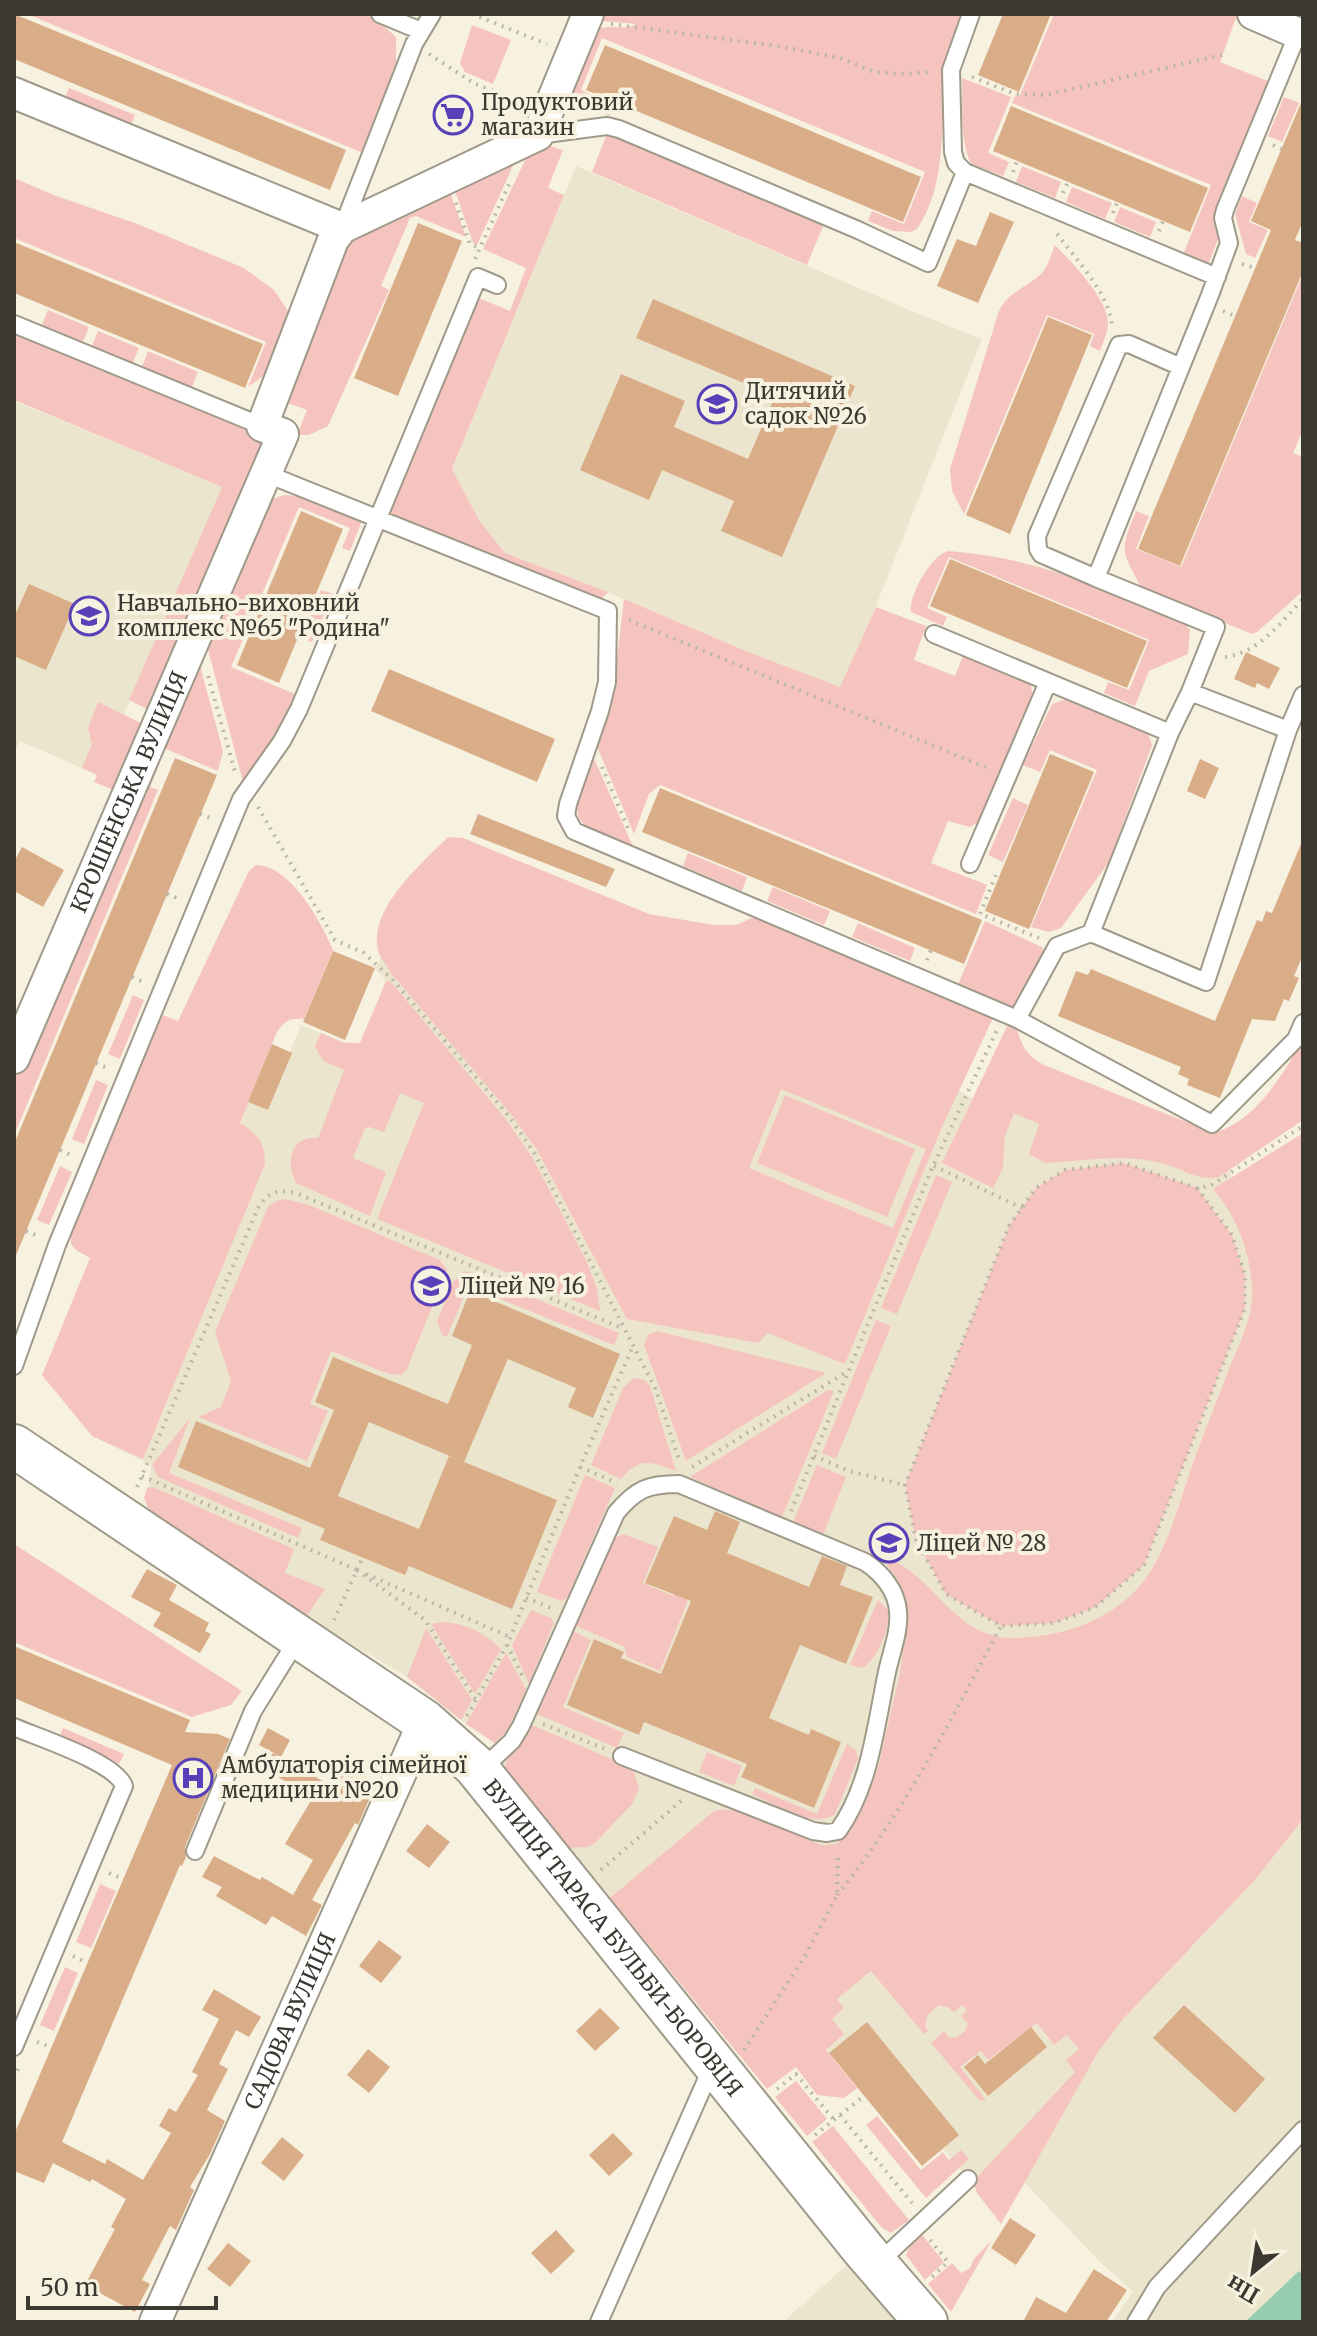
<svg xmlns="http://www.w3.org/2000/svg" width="1317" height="2336" font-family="Merriweather,serif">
<rect width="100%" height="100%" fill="#f7f2e0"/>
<path fill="#ece5cd" d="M576,166L921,315L982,339L866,631L840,688L746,651L624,599L505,553L479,520L452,469Z
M14,401L222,487L98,775L20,741L14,753Z
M414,893L853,1030L977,1101L1209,1134L1267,1241L1192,1947L1255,1880L1303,1819V2322H1112L1133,2292L1099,2261L1025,2183L1004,2218L943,2149L922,2166L804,2022L611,1898L504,1771L494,1743L466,1724L407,1677L306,1617L150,1512L146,1505L151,1465L92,1436L223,1111L245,1097L267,1107L301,1025L344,1042L360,1044L386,981L375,968Z
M863,2249L926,2322H783L829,2281Z"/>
<path fill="#f6c4be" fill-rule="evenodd" d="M27,14H363L376,19L396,37V62L363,153Z
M595,14H963C956,33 946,52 945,73C940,126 948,183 917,229L911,232L893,231L868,221L872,211L904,224L925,172L602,38L581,90L614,104L609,116L573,98L565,91C572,76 584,36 598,29C611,24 624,31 636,24L593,20Z
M1054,14L1237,15L1220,62L1270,82L1213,220L1218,239L1208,265L1183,255L1211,185L1012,103L1014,97L1020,95Z
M472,25L511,40L493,84L465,72L460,63Z
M962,78L1011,97L988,153L1009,162L1003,176L971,164C959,138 963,106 962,78Z
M69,88L135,115L130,128L64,100Z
M1284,97L1299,103L1282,142L1268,136Z
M608,131L824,224L807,265L592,172Z
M547,145L563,150L548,188L564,195L452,469L479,520L505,553L608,592L601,599L389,516L479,298L510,311L526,268L483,249L529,152Z
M522,146L477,245L473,243L451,179Z
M1022,166L1061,182L1055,198L1016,182Z
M14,178L56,196L135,223L244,268L274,290L290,314L270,371L248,387L266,342L14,238Z
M446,181L466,237L416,216L410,218L381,286L389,290L328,426L309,435H297L307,410L282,401L348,227Z
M1072,187L1112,203L1105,219L1066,202Z
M1242,196L1257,203L1249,222L1268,230L1255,258L1246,254L1235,214Z
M1120,207L1156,222L1150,237L1114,222Z
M1055,245C1072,263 1109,299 1108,325C1107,334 1103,343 1100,351L1090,346L1094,334L1047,315L964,514L952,491L950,469L998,314C1004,294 1026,288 1041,274C1048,267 1051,254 1055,245Z
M1303,274V430L1293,453L1303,457V591L1257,632L1252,634L1142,589C1121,548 1119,554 1136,511L1149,516L1136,549L1181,567Z
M48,310L89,327L82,344L41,327Z
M98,331L139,348L132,365L91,348Z
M14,334L270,437L153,712L129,700L222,487L14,400Z
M148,351L198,372L191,390L141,369Z
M284,495L299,496L362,521L350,551L342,548L350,528L299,507L231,667L297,695L266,752L243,782L206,642L263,508L272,499Z
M948,551C1035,557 1102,588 1182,620L1190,630L1188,654L1149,671L1135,706L1104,693L1108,682L1129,690L1149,640L949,557L927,608L947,617L943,626L911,612C908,596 932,554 948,551Z
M321,590L333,594L312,642L301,638Z
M624,599L746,651L840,687L876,607L926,626L914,660L955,676L963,656H966L1027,680L1031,685L1033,699L981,821L970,827L948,821L931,863L987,885L976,914L660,785L649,794L634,834L596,744C615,697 618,648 624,599Z
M198,658L223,751L218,771L159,746Z
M1068,698L1141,727L1148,733L1152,745L1109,862L1061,928L1049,932L1031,927L1097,770L1050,750L1040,772L1023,765L1052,704Z
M98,702L147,726L118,792L94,782L97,775L82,768L92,744L88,728Z
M592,754L635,851C567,821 568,824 592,754Z
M152,762L159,765L150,787L158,790L14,1136V1081Z
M1013,798L1028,805L1003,862L988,855Z
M448,837L463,838L649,914L714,925H736L756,916L994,1016L941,1129L845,1364L768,1333L758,1343L627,1319L537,1150L510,1113L390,972C387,965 380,958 378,950C368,909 422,863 448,837ZM781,1089L926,1149L893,1228L749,1168Z
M688,853L747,877L742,891L683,866Z
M256,865C290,865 321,921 333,950L304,1019C289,1018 284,1021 276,1034L240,1123C258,1134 265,1142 265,1164L143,1459L92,1436L42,1375L90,1258L76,1250L71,1244V1230L160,1014L178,1021L249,871Z
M773,887L830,911L824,925L767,901Z
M985,921L1042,947L1044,951L1023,1002L1018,1007L1010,1008L957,987Z
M858,923L915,948L910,961L852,937Z
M386,981L391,982L505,1118L532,1157L587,1262L597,1288L600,1311L377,1219L424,1103L400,1093L384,1132L369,1127L365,1128L353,1158L386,1172L370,1216L296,1183C285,1162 291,1135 318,1138L344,1070L323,1061L315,1046L321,1033L344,1043H360Z
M133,995L144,1000L120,1059L108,1054Z
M1009,1022L1016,1025C1021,1045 1025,1054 1044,1065L1214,1133C1256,1121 1282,1075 1303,1040V1120L1219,1177C1199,1182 1183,1169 1165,1164C1125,1153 1085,1161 1045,1163L1029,1154L1039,1124L1014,1113L1005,1136L1003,1168L993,1188L942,1163Z
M96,1080L108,1085L84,1144L72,1139Z
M785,1095L915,1149L887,1217L757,1163Z
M1303,1133V1819L1255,1880L1123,2019L1098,2052L1001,2224L977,2193L974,2184L981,2173L1075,2072L1066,2060L1079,2049L1067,2035L1054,2045L1037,2023L988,2060L981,2051L960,2067L986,2100L980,2101L931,2043L944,2031L949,2037L955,2038L965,2031L968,2024L961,2016L967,2010L962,2005L954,2012L949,2008L939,2005L927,2015L925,2026L928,2031L924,2034L871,1971L837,1999L844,2008L832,2019L844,2034L826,2050L857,2088L844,2098L817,2095L796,2067L767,2089L610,1898L714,1811C741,1803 794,1836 822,1845L836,1844L850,1832L878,1768L900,1673L908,1617L906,1602L897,1579L887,1565V1558C935,1576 954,1637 1011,1638C1057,1638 1106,1623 1138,1588C1169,1554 1183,1487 1200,1444C1211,1416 1222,1387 1233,1359C1241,1341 1250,1321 1252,1301C1254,1261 1239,1219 1213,1189Z
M1124,1163L1197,1188L1232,1235L1245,1275V1308L1144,1565L1094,1608L1054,1623L1001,1626L946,1594L916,1540L905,1485L1009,1226L1036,1188L1065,1170Z
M60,1166L72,1172L49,1225L37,1220Z
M936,1175L952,1182L897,1314L881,1308Z
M285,1199L309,1205L440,1260L447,1270L407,1369L401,1375L389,1374L331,1351L310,1404L328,1411L307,1461L198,1417L221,1407L231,1381L215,1332L268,1207L276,1201Z
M463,1271L470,1272L619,1333L614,1345L468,1286L447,1337L442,1335L437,1321L454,1281Z
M876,1320L891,1326L836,1459L822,1453Z
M657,1331L826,1373L686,1461L644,1345L648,1335Z
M633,1378L645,1380L650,1386L676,1471C651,1462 640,1456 621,1479L591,1465L623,1388Z
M828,1390L834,1391L782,1517L690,1477Z
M190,1418L169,1473L302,1528L298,1538L158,1477L152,1465Z
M817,1465L846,1477L823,1535L793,1522Z
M585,1475L615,1488L567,1598L561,1601L537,1592Z
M153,1487L294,1549L285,1573L325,1589L306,1617L150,1512L144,1498L147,1488Z
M623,1534L658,1547L643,1583L673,1596L676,1590L690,1595L660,1671L627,1657L625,1647L576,1626L611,1545L615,1538Z
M14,1544L242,1691L231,1705L192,1717L14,1642Z
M878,1600L888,1610C891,1626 877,1661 862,1668L850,1665Z
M531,1610L551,1618L554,1623L529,1684L512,1645Z
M443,1622C467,1624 484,1632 501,1649L475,1694L431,1624Z
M426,1628L472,1700L461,1720L407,1677Z
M573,1631L591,1640L563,1707L624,1733L617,1748L537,1714Z
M506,1653L526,1689L509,1729L495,1743L466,1724Z
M532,1725L628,1766L634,1772L639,1789L632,1804L595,1843L588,1847L567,1848L504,1770C506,1754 525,1742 532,1725Z
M63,1728L124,1754L119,1764L59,1738Z
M847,1744L856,1750L858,1759L835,1814C813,1830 775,1804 752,1794L755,1788L817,1814Z
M707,1752L742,1766L734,1786L699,1772Z
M100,1884L116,1891L91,1948L76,1942Z
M65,1967L78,1973L54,2031L40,2025Z
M796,2081L827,2119L807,2136L775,2097Z
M877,2116L921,2170L943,2152L949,2160L961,2150L969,2159L926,2198L866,2125Z
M833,2126L909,2220L891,2233L882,2228L812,2142Z
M922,2235L944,2262L925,2280L906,2255L909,2247Z
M992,2240L951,2312L928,2284L952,2263L961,2273L970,2268L974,2259Z"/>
<path fill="#95cdae" d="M1299,2271L1303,2275V2322H1245Z"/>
<path fill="#daad89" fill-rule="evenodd" d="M14,14L346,150L330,190L14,59Z
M1003,14H1051L1019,92L978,75Z
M605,45L921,177L903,222L586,90Z
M1303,98V221L1295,240L1303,243V271L1180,566L1138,549L1271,230L1251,221Z
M1011,106L1208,188L1190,232L993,151Z
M990,212L1014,222L978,303L937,286L957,239L976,246Z
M418,223L462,241L398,396L354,378Z
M14,242L263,344L245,388L14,293Z
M653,299L855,386L782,557L721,531L734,501L662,470L649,500L580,470L621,374L685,401L674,427L748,459L775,396L636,338Z
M1048,317L1092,335L1010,534L966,515Z
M301,511L343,529L279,683L237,665Z
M950,559L1147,641L1127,688L930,606Z
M29,584L75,604L46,670L14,656V617Z
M1246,652L1280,668L1269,689L1257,683L1255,688L1234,679Z
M389,669L555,739L537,782L371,711Z
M1050,754L1094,772L1029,929L985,911Z
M175,758L217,775L14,1260V1144Z
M1200,759L1219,768L1205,799L1187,791Z
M660,788L982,920L964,964L642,832Z
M478,814L615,869L606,887L470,834Z
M1303,839V955L1294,976L1299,978L1289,1001L1284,999L1275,1021L1252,1019L1220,1098L1187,1085L1189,1079L1178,1074L1181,1067L1058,1016L1076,971L1088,975L1091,969L1215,1021L1257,920L1262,922L1266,911L1272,913Z
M22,847L64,870L43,907L14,891V862Z
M333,951L375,968L345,1040L303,1022Z
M272,1044L292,1053L268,1110L248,1102Z
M470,1291L620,1354L593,1418L568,1407L576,1388L508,1359L464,1462L557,1500L512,1609L409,1566L405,1575L320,1540L325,1529L178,1467L196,1421L310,1468L334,1410L315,1402L333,1357L448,1404L472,1345L452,1336ZM369,1422L464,1462L449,1456L419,1529L338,1496Z
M715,1511L740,1522L727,1553L809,1587L822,1556L847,1566L840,1585L873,1597L846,1664L800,1645L769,1718L809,1735L811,1729L841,1742L814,1808L741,1777L747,1764L644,1722L639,1735L567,1705L594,1639L624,1652L621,1658L661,1674L691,1601L645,1583L674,1516L707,1530Z
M147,1569L177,1585L169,1600L209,1623L205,1631L211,1634L200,1653L153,1626L161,1613L131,1597Z
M14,1646L190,1720L185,1732L218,1734L230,1739L185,1847L186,1857L182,1866L180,1865L62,2142L105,2164L107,2159L143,2180L171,2133L159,2126L169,2108L176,2112L198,2075L192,2072L219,2019L202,2010L214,1989L261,2017L249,2037L236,2030L219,2064L228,2069L207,2110L225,2121L210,2154L190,2187L194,2190L176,2230L170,2226L142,2280L150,2284L135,2312L85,2285L115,2229L111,2227L126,2199L92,2179L90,2182L53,2163L44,2183L14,2171V2135L172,1765L14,1698Z
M268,1728L290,1740L281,1757L259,1745Z
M273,1753L328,1784L340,1762L374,1781L367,1793L371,1795L358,1825L355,1823L312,1900L322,1905L306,1936L272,1916L266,1925L216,1896L222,1887L202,1877L214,1856L260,1880L262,1877L293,1895L313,1860L285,1844L313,1797L264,1769Z
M427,1824L450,1842L429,1868L406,1851Z
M379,1940L402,1957L381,1983L359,1966Z
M1184,2005L1265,2079L1235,2113L1153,2038Z
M600,2008L620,2028L595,2051L576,2031Z
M867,2022L959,2135L922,2166L829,2053Z
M1031,2027L1047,2047L988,2096L964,2067L978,2055L985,2064Z
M368,2049L390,2067L369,2093L347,2075Z
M613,2133L633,2154L609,2176L589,2155Z
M282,2137L304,2155L284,2181L261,2163Z
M1010,2218L1036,2235L1016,2265L991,2248Z
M556,2230L575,2251L551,2274L531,2253Z
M228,2243L251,2261L230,2287L207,2269Z
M1094,2269L1127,2290L1106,2322H1023L1036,2297L1066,2313Z"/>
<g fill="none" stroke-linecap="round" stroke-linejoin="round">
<g stroke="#9e9989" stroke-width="20">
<path id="lane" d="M380,14L421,31
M538,135L607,126L619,129L858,230L928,263L965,172L1217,277
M965,172L956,163L953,152L951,70L971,14
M343,226L414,44L432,14
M14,324L262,426
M267,474L608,611L607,682L600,711L568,804L566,816L574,831L1017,1019L1057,946L1091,933L1206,982L1288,730L1303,695
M1096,578L1041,554L1038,549L1037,536L1119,345L1129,344L1181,367
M934,634L1170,733
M1190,692L1288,730
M970,864L1048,682
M1091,933L1170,733L1190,692L1216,627L1096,578L1210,295L1229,243L1223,218L1225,210L1300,28
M1017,1019L1212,1124L1296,1039L1303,1023
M14,1366L57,1245L241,799L282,741L299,709L478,277L497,285
M14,1727C39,1738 115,1762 124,1786L14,2047
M481,1770L512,1741L521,1726L616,1513C636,1489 648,1484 679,1484L865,1562C882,1573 897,1591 898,1612C900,1631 891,1653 887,1672C876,1724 870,1787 838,1831L827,1833L813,1831L622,1756
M195,1851L253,1711L299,1637
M877,2264L968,2179
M599,2322L712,2067
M1136,2322L1157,2287L1303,2130"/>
</g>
<g stroke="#9e9989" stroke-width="34">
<g id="street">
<path d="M1253,14L1297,33"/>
<path d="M14,93L342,228"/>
<path id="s1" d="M14,1058L283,434L262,426L333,240L342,228L538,135L588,14"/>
<path id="s2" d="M155,2322L424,1721"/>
</g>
</g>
<g stroke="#9e9989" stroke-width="46">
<g id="secondary">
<path id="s3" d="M14,1446L424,1721L475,1766L863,2249L926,2322"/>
</g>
</g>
<path stroke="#bab6a8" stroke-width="4" stroke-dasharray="2 6" stroke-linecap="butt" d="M472,14L547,44
M611,24L784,47L840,58L874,72L901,74L933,72
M429,54L475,84L524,102
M972,77L1015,94L1046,95L1222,55
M1273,145L1282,149
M1013,172L1017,161
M1063,193L1068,182
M456,203L470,244L479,248
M1113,213L1117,202
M1159,231L1163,221
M1057,234C1075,258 1112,297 1112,328
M475,259L511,180
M1242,264L1255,268
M1223,311L1235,316
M629,620L990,769
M1225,657C1259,653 1280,623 1303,599
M208,676L235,772
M602,767L630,833
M258,807L335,940L364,953L393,980L508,1115L535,1154L656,1390L680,1463
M200,814L213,819
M996,875L980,914L1039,938
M167,894L180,899
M927,960L931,950
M132,977L145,983
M96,1063L109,1069
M60,1150L73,1156
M934,1166L1022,1208
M1197,1188L1232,1235L1245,1275V1308L1144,1565L1094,1608L1054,1623L1001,1626L946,1594L916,1540L905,1485L1009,1226L1036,1188L1065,1170L1124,1163L1197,1188L1210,1186L1303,1126
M26,1231L40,1237
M814,1456L849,1471L905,1485
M580,1467L617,1483
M692,1467L848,1371
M142,1476L357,1570L334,1620
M137,1487L259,1206C270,1190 281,1189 298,1194L622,1328
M791,1511L933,1166L997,1030
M357,1570L425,1620L476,1700
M357,1570L363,1557
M366,1574L510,1637
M526,1598L554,1609
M522,1675L507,1645L580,1467L633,1346
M467,1716L507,1645
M543,1724L605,1749
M601,1870L682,1800
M109,1873L123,1879
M837,1895C904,1813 951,1719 1001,1626
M73,1956L87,1963
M37,2042L51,2047
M744,2050L805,1956L837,1895L838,1853
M14,2078L20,2065
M777,2089L796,2074L834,2120
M840,2115L912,2203
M14,2129L16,2130
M815,2135L864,2096
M930,2240L948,2262L932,2277"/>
<use href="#lane" stroke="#fff" stroke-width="16"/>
<use href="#street" stroke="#fff" stroke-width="30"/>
<use href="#secondary" stroke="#fff" stroke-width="42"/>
</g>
<defs>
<g id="supermarket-ring" transform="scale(2)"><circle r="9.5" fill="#f7f2e0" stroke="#5740b8" stroke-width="1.5"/><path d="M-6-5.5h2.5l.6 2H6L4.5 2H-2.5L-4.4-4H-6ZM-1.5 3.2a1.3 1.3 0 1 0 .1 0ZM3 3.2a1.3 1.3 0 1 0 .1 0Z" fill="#5740b8"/></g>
<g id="school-ring" transform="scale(2)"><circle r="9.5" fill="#f7f2e0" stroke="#5740b8" stroke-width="1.5"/><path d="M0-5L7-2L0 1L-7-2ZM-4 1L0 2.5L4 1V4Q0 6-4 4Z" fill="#5740b8"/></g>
<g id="hospital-ring" transform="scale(2)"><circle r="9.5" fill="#f7f2e0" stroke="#5740b8" stroke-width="1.5"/><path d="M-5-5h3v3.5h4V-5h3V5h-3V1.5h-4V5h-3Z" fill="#5740b8"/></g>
</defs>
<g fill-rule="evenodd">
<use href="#supermarket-ring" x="453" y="115"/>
<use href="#school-ring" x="717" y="404"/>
<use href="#school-ring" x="89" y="616"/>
<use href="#school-ring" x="431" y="1286"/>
<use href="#school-ring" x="889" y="1543"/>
<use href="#hospital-ring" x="193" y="1778"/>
</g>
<g text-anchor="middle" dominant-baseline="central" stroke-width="8" stroke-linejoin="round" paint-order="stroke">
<g font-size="22" fill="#3a3831" stroke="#f7f2e0" text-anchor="start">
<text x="481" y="102">Продуктовий<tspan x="481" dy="25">магазин</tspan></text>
<text x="745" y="391">Дитячий<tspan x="745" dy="25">садок №26</tspan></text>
<text x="117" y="603">Навчально-виховний<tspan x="117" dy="25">комплекс №65 "Родина"</tspan></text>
<text x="459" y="1286">Ліцей № 16</text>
<text x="917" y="1543">Ліцей № 28</text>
<text x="221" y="1765">Амбулаторія сімейної<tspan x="221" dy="25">медицини №20</tspan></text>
</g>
<g font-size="22" fill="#3a3831" stroke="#f7f2e0">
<text stroke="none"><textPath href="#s1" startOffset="290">КРОШЕНСЬКА ВУЛИЦЯ</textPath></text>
<text stroke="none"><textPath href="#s3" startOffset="782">ВУЛИЦЯ ТАРАСА БУЛЬБИ-БОРОВЦЯ</textPath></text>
<text stroke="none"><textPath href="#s2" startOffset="330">САДОВА ВУЛИЦЯ</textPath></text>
</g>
</g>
<rect width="1317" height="2336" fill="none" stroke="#3a3831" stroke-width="32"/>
<g transform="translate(1253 2272) rotate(210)" stroke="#f7f2e0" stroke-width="6" paint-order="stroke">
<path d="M0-6L14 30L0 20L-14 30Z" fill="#3a3831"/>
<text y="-12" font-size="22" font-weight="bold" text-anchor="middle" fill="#3a3831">Пн</text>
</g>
<path d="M28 2296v12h188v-12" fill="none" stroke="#3a3831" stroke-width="4"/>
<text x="40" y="2296" font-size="24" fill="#3a3831" stroke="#f7f2e0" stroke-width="6" paint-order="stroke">50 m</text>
</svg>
